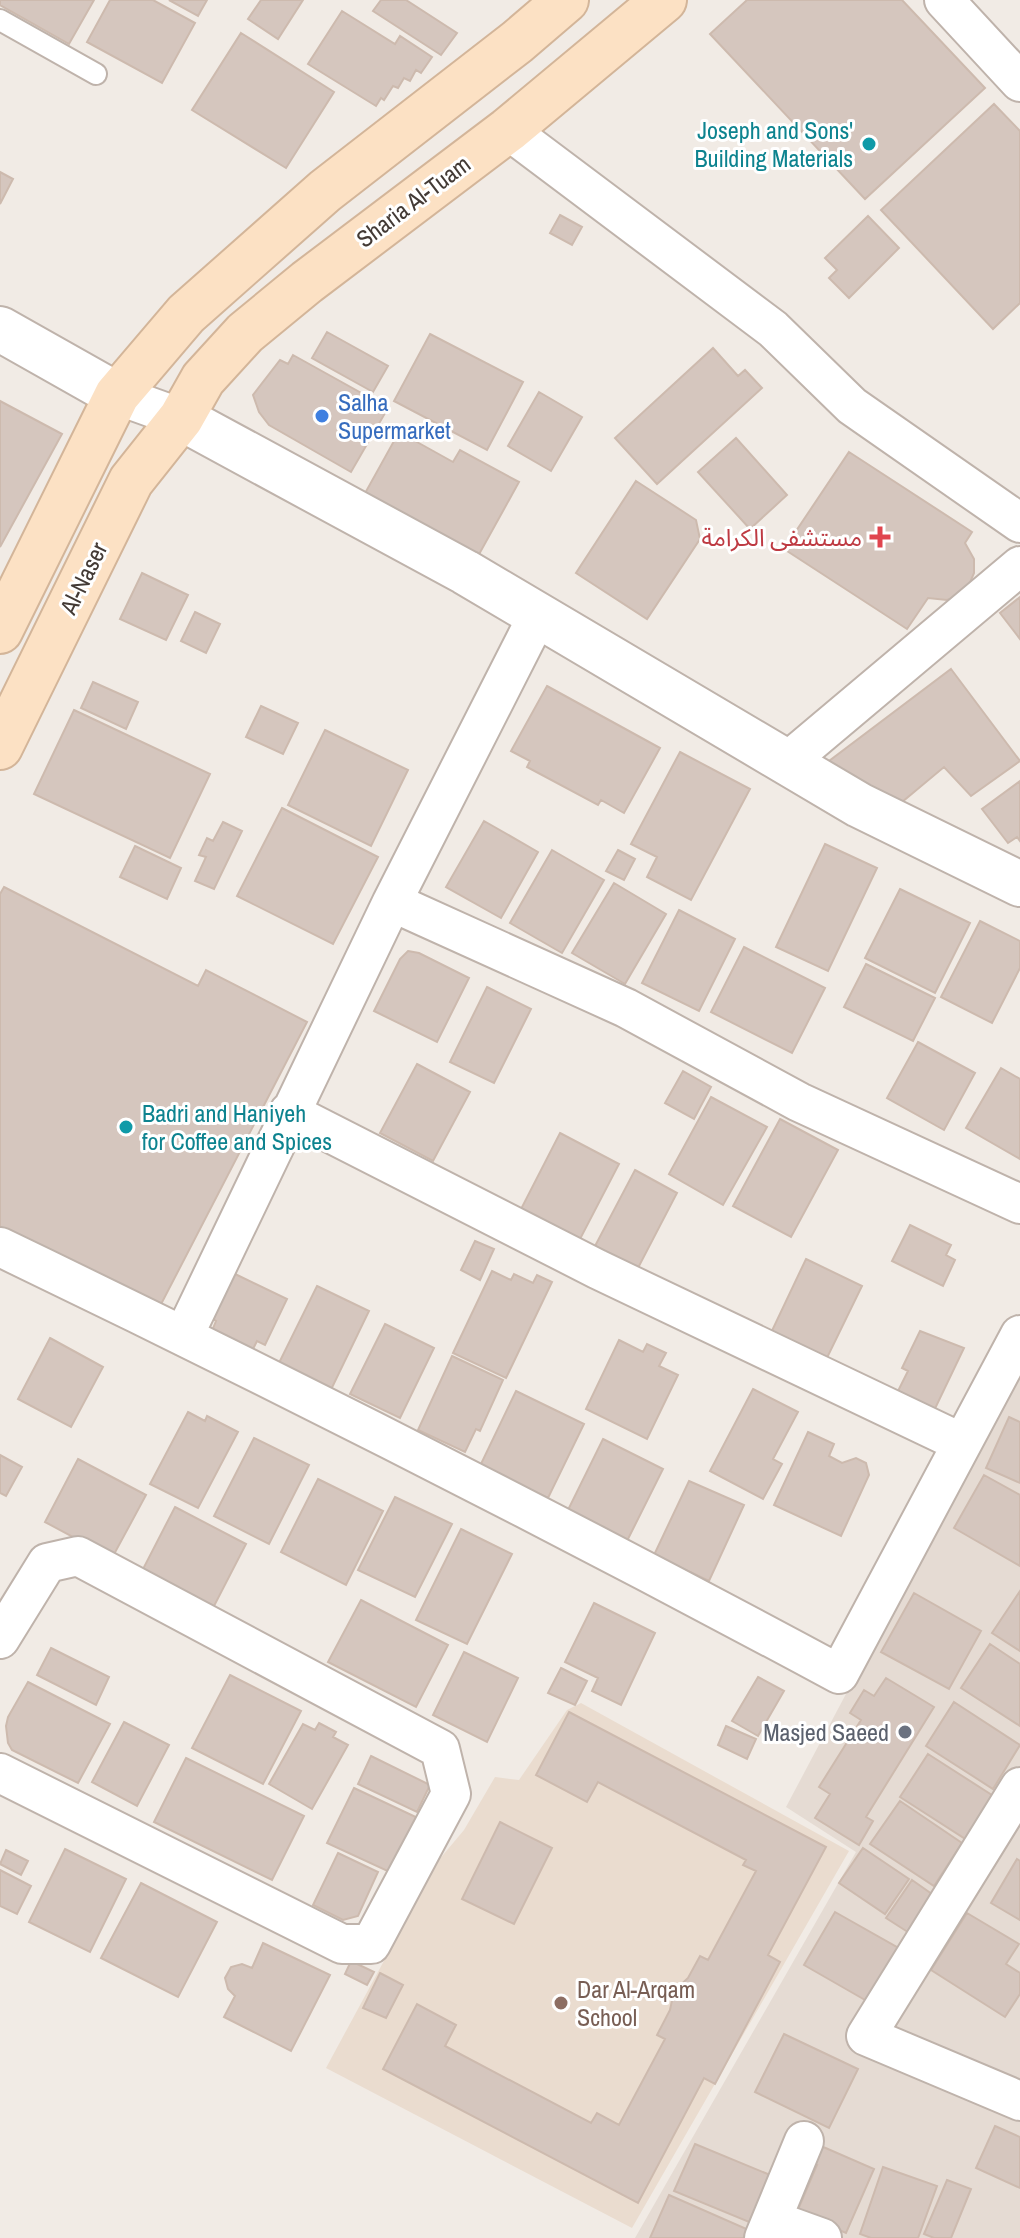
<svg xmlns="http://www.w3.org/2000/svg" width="1020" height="2238" font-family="'Archivo Narrow','Noto Sans Arabic',sans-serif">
<rect width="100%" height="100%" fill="#f1ebe5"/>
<path fill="#e5dbd3" d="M1020,1366V2238H635L856,1852L786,1807Z"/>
<path fill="#eadccf" d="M581,1703L849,1851L632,2228L326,2068L438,1861L464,1830L495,1777L519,1780L567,1710Z"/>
<path fill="#d5c6be" stroke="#cdbaae" stroke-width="2" d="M0,0H94L69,44L0,5Z
M110,0H153L195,23L162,83L87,42Z
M169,0H207L198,16Z
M261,0H303L278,39L248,19Z
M381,0H406L457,33L441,55L373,11Z
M747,0H902L985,88L865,199L710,34Z
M342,11L395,44L400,36L432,57L421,73L416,70L410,81L404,78L398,88L393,86L384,100L381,98L376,106L308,64Z
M241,33L334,92L286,168L192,110Z
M994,104L1020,131V303L993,329L881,210Z
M0,172L13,179L0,204Z
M560,215L582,227L572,245L550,233Z
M868,216L899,248L849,298L829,278L837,270L825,258Z
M327,332L388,366L373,392L312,358Z
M430,334L523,382L487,450L394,401Z
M713,348L738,376L745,370L762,388L657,484L615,438Z
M293,355L388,408L351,472L269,425L259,412L253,395L280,360L288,364Z
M539,392L582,417L551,471L508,446Z
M0,401L62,434L0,547Z
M399,432L453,462L460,450L519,482L477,558L364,495Z
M736,438L787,495L750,529L698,472Z
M849,452L972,532L965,543L974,559V573L969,585L960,595L947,600L928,598L907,629L784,549Z
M636,481L696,520L700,539L647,619L576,573Z
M142,573L188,595L166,640L120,619Z
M1020,597V639L1000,613Z
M195,612L220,624L206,653L181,641Z
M951,669L1020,761L971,796L944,767L902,802L825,764Z
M93,682L138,702L126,729L81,708Z
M547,686L660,748L624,813L601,800L598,805L527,767L530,761L511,751Z
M261,706L298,723L283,754L246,737Z
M74,710L210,774L170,858L34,794Z
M325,730L408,770L371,846L288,805Z
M680,752L750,789L691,900L647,877L657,857L631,844Z
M1020,781V841L1017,837L1008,843L982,809Z
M282,808L378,857L333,944L237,896Z
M484,821L538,852L501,918L446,887Z
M223,822L242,831L214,889L195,881L206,857L199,855L207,838L213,841Z
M825,844L877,868L828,971L776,947Z
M135,846L181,868L167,899L120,877Z
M552,850L604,880L562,953L510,923Z
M618,850L635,859L624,880L606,871Z
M614,883L666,914L625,984L572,953Z
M4,887L198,986L206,970L307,1022L157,1312L0,1231V894Z
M900,889L970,923L935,993L865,958Z
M679,910L735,939L699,1011L642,983Z
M980,921L1020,941V968L992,1023L941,997Z
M744,947L825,988L792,1053L711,1012Z
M408,951L419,953L469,978L437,1042L374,1011L400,959Z
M866,964L935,998L913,1041L844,1007Z
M487,987L531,1009L494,1083L450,1062Z
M918,1042L975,1073L944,1130L887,1098Z
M417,1064L470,1092L433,1161L380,1133Z
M1001,1068L1020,1079V1159L966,1128Z
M683,1071L711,1087L694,1119L665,1103Z
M711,1097L767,1127L723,1205L669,1174Z
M780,1119L838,1150L791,1237L733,1206Z
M560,1133L619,1164L579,1241L520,1211Z
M635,1170L677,1193L638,1268L595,1246Z
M910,1225L951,1245L946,1255L955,1260L943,1286L892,1261Z
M475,1241L494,1249L480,1280L461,1270Z
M806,1259L862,1286L824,1364L769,1337Z
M492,1271L511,1280L514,1274L533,1283L537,1275L552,1282L506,1378L453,1353Z
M233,1273L287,1299L265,1345L257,1341L252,1351L212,1331L216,1321L211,1318Z
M317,1286L369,1311L327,1398L274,1373Z
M385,1324L434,1348L400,1418L350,1394Z
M920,1331L964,1348L931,1417L894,1399L908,1371L902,1368Z
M50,1338L103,1367L71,1427L18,1399Z
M619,1340L643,1352L647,1344L666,1353L659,1366L678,1375L647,1439L586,1409Z
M452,1356L503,1380L480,1431L476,1429L465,1452L418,1430Z
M753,1389L798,1412L773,1459L782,1464L763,1499L710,1471Z
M516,1391L584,1424L548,1498L480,1466Z
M188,1412L205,1421L207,1416L238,1432L198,1508L150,1484Z
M1009,1417L1020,1422V1483L986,1468Z
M808,1432L834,1444L829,1456L842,1463L856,1458L866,1463L869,1475L841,1536L774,1505Z
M254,1438L309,1465L269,1544L214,1516Z
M603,1439L663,1469L624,1547L564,1518Z
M0,1455L22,1467L6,1496L0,1493Z
M78,1459L146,1495L112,1558L45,1522Z
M984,1475L1020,1495V1566L954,1528Z
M318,1479L383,1511L346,1585L281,1552Z
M689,1481L744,1505L709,1581L654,1555Z
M395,1497L452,1524L415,1597L358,1570Z
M175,1507L246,1544L213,1608L142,1571Z
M461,1529L512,1554L467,1644L416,1620Z
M1020,1591V1651L992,1633Z
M914,1593L981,1631L949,1689L881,1652Z
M361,1600L448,1645L416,1707L328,1662Z
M594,1603L655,1633L621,1705L592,1691L598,1678L565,1662Z
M990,1644L1020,1664V1726L961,1688Z
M51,1648L109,1677L96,1705L37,1675Z
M464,1652L518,1678L487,1742L433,1715Z
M561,1668L587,1681L575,1705L548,1693Z
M230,1675L301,1711L263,1784L192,1748Z
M758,1677L784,1691L758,1736L732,1721Z
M886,1678L934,1707L866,1817L873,1821L859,1845L815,1818L830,1794L819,1787L861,1720L850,1713L864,1690L874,1696Z
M28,1682L110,1724L78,1783L12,1750L8,1743L6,1726L8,1717Z
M954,1702L1020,1745L993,1789L926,1746Z
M569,1712L826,1847L768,1955L780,1962L715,2084L704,2078L638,2203L383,2069L417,2004L456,2025L445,2046L591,2123L597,2113L619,2125L665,2039L657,2035L670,2010L674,1991L688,1978L700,1956L708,1960L756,1871L743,1865L746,1860L598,1782L587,1802L536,1775Z
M124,1722L169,1745L137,1806L92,1782Z
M319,1723L336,1732L333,1737L348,1745L312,1809L269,1784L303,1724L315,1730Z
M726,1726L756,1739L747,1759L718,1745Z
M928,1754L995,1797L967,1840L900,1797Z
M371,1756L430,1785L417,1812L358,1784Z
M186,1758L304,1816L272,1880L154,1822Z
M354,1788L420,1819L394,1874L327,1843Z
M900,1801L962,1843L934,1886L870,1844Z
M500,1822L552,1848L514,1924L462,1899Z
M863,1848L909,1879L885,1914L839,1883Z
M65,1849L126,1879L90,1952L29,1922Z
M6,1850L28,1861L21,1875L0,1864Z
M338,1853L378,1872L358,1916L343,1920L313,1905Z
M1017,1859L1020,1861V1920L991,1903Z
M0,1870L31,1886L17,1914L0,1906Z
M912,1880L939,1899L914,1936L886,1918Z
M141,1883L217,1922L178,1997L101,1958Z
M835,1912L902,1950L872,2004L804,1965Z
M967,1913L1019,1944L1006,1964L1020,1973V1994L1005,2017L931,1970Z
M263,1943L330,1975L291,2051L224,2017L235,1996L228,1989L225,1978L231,1967L242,1964L252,1968Z
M351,1961L374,1972L367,1985L345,1974Z
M380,1973L403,1985L386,2018L363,2008Z
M784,2034L858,2069L829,2128L755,2092Z
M995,2126L1020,2137V2188L976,2168Z
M695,2144L775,2177L754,2224L674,2191Z
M821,2146L874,2169L846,2233L797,2212L817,2165L813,2164Z
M883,2167L937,2186L918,2238H871L860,2234Z
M947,2180L971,2189L951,2238H934L924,2234Z
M669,2195L751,2231L748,2238H650Z"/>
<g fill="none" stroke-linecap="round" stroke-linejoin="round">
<g stroke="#bfb3ab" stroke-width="24">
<path id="service" d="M0,20L96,74"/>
</g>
<g stroke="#bfb3ab" stroke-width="42">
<path id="minor" d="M944,0L1020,82
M508,130L773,329L852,406L1020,523
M117,395L181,418
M787,762L1020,566
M392,902L626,1008L799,1102L1020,1204
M289,1112L597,1269L962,1443
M0,1247C283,1383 562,1525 839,1674L1020,1335
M184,1335L392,902L538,615
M0,1639L47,1563L78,1556L440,1749L451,1794L371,1944H342L0,1773
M1020,1787L866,2036L1020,2101
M772,2220L822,2238
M764,2238L804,2141"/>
</g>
<g stroke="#bfb3ab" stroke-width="48">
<path id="tertiary" d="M0,329L117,395
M181,418L465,572L859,805L1020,884"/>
</g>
<g stroke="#d3b599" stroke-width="48">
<path id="secondary" d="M0,631L117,395L186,314L325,191L517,42L566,0
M0,747L131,481L181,418L203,379L245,333L307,282L508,130L664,0"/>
</g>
<use href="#service" stroke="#fff" stroke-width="20"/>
<use href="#minor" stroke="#fff" stroke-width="38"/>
<use href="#tertiary" stroke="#fff" stroke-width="44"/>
<use href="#secondary" stroke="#fce1c4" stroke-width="44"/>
</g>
<g fill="#0f9aa8" stroke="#fff" stroke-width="3">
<circle cx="869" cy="144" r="8"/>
<circle cx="126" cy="1127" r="8"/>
</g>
<circle fill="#3f7fe0" stroke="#fff" stroke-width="3" cx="322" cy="416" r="8"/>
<path fill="#e0444e" stroke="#fff" stroke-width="3" d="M876 525h8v8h8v8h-8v8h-8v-8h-8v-8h8z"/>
<circle fill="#6b7280" stroke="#fff" stroke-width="3" cx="905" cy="1732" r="8"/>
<circle fill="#8d6e63" stroke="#fff" stroke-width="3" cx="561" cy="2003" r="8"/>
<g text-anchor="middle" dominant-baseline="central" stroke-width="6" stroke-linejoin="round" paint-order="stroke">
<g font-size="24" fill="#0d838f" stroke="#fff" text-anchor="end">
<text x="853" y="130">Joseph and Sons'<tspan x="853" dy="28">Building Materials</tspan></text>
<text x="142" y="1113" text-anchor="start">Badri and Haniyeh<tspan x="142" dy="28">for Coffee and Spices</tspan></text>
</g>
<g font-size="24" fill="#433a35" stroke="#fff">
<text transform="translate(413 201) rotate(-37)">Sharia Al-Tuam</text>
<text transform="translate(83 578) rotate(-64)">Al-Naser</text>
</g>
<g font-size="24" fill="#366cbe" stroke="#fff" text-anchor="start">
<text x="338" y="402">Salha<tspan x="338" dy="28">Supermarket</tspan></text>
</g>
<g font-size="24" fill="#be3a42" stroke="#fff" text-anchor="end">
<text x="862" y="537">مستشفى الكرامة</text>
</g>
<g font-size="24" fill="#5b616d" stroke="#fff" text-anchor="end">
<text x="889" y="1732">Masjed Saeed</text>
</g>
<g font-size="24" fill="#785e54" stroke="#fff" text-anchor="start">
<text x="577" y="1989">Dar Al-Arqam<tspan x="577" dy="28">School</tspan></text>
</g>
</g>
</svg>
